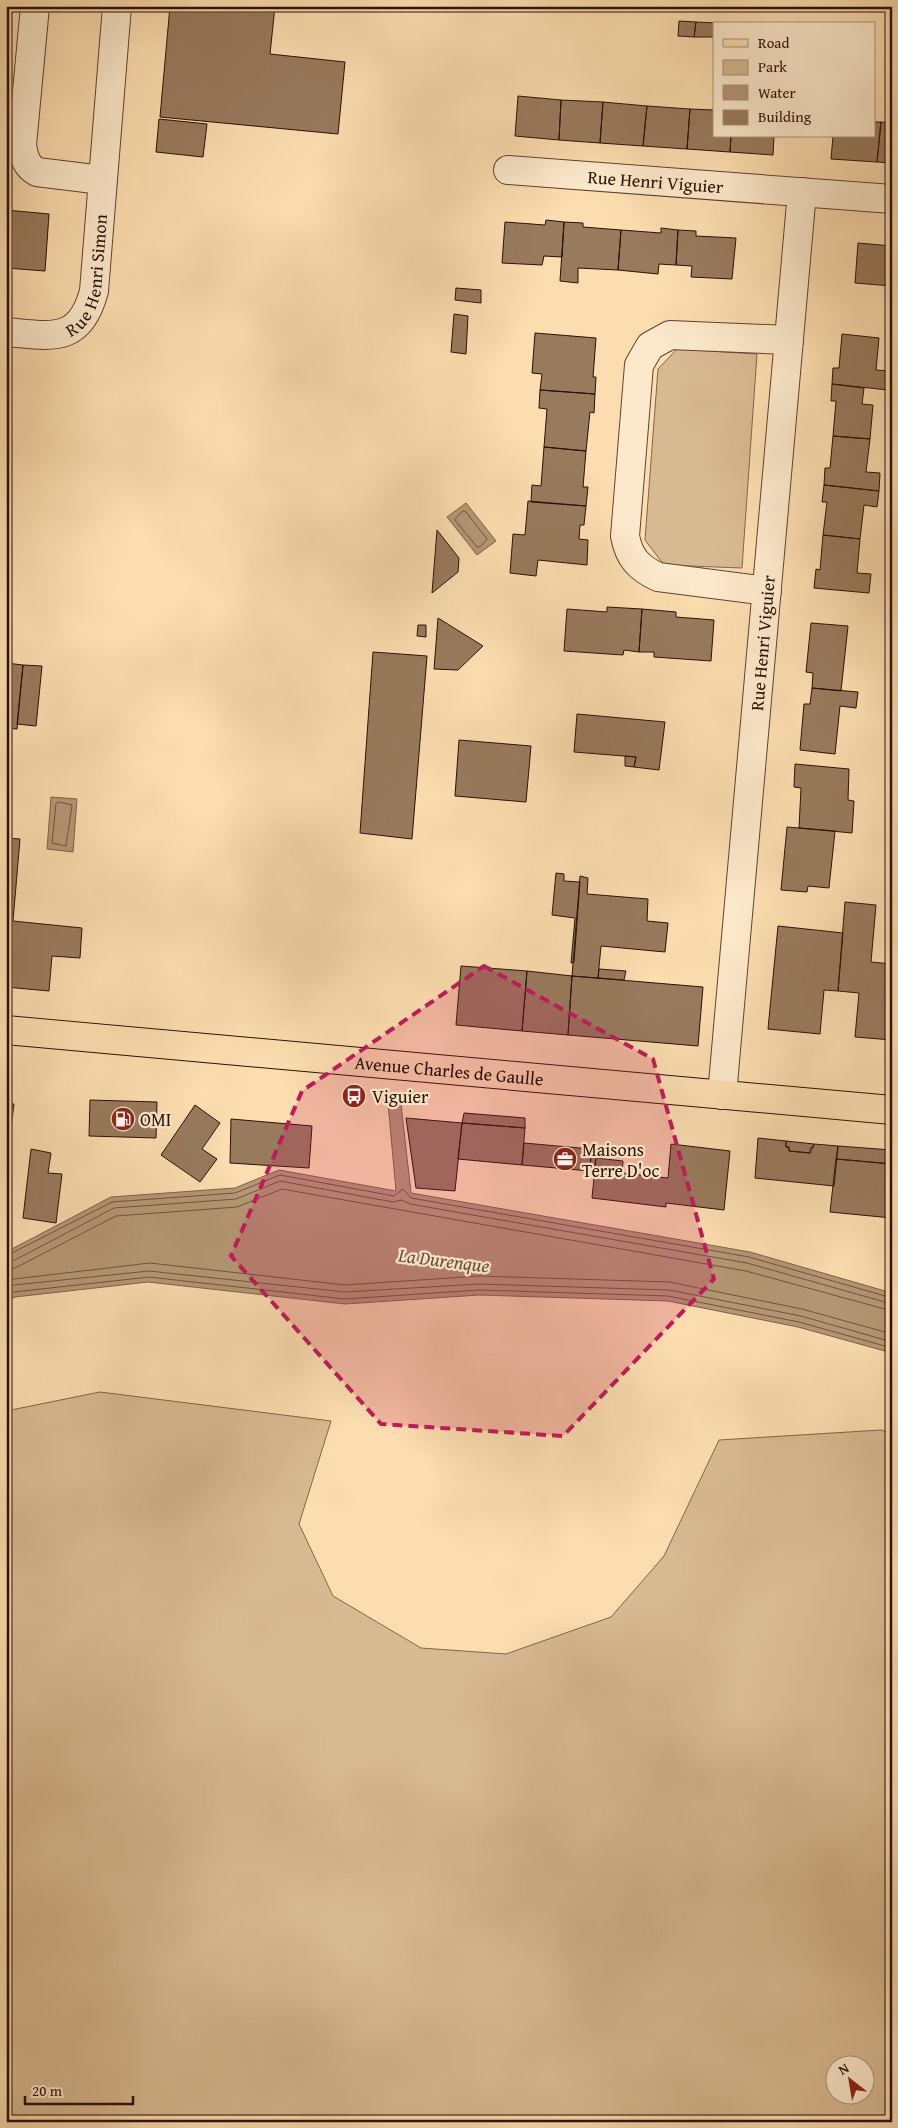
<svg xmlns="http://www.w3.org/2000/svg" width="898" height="2128" font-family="'Gentium Book Plus',serif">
<rect width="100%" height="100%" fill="#fbddaf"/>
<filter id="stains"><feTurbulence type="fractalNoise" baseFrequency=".004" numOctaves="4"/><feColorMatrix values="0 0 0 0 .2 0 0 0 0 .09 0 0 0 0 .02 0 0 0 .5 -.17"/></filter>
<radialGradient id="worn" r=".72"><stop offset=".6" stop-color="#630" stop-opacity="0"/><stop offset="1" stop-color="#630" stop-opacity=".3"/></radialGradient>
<path fill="#d8ba92" stroke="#82644b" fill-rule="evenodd" d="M677,349L757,354L742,568L664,565L645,540L658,369Z
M100,1392L331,1421L299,1524L333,1596L421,1648L506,1654L611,1617L664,1556L719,1440L881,1430L892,1434V2122H6V1411ZM836,2066H866V2096H836Z"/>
<path fill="#b59775" stroke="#7f6148" d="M466,503L496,541L477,555L447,517Z
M51,797L77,799L73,852L47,849Z
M388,1103L401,1104L411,1193L750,1252L892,1293V1353L798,1327L668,1301L479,1295L345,1304L148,1282L15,1297L6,1301V1252L111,1197L235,1188L279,1170L396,1191Z"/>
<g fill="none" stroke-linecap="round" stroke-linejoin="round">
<path stroke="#71533c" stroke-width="1" d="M463,511L466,512L487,539L480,547H477L455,520Z
M58,802L72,805L66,846L52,843L56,804Z
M6,1256L112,1202L235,1193L280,1175L394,1196L403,1189L411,1198L749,1257L892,1298
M6,1262L13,1261L114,1208L236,1199L280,1181L393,1202L402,1200L410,1204L747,1263L892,1304
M6,1270L17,1267L116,1216L237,1207L282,1189L746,1271L892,1311
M6,1280L150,1263L345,1285L479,1276L669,1282L802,1309L892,1334
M6,1288L14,1285L149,1271L345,1292L479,1284L669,1290L801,1316L892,1342
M6,1295L14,1292L149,1277L345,1299L479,1290L668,1296L799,1322L892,1348"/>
</g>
<path fill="#987a5d" stroke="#2d0f04" d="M170,6H275L270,54L345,62L338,134L160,117Z
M679,21L696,22L694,37L678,36Z
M696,22L716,23L714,24V37H694Z
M890,30H892V52H888Z
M518,96L561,100L559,140L515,136Z
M561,100L603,102L600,143L559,140Z
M603,102L647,106L643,146L600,143Z
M647,106L690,109L687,149L643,146Z
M690,109L714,110V136H731L730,152L687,149Z
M159,119L207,124L203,157L156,152Z
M874,122H881L877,162L831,159L833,136H874Z
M881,122L892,123V163L877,162Z
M731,136H774L773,155L730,152Z
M6,210L49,214L45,271L6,268Z
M546,220L564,222L562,257L544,256L542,265L502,263L505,222L545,225Z
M564,222L583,223V227L621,230L618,270L578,268V283L560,281Z
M661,228L678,230L676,265L659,264L658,274L618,270L621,230L661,233Z
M678,230L696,231V236L736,238L732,279L691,277L692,266L676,265Z
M858,243L892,246V286L855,283Z
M456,288L481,290V303L455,300Z
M454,314L468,316L466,354L451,352Z
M535,333L596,338L593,377H596L595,394L540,390L542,374L532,373Z
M842,334L879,338L876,370L889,371L888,390L832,384L833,368H839Z
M832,384L864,388L862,404L873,405L870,439L833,436L836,401H831Z
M540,390L595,394L594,413L590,412L586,451L544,447L547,409L539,408Z
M833,436L870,439L866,472L880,473L879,491L824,485L825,468H830Z
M544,447L586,451L583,487H588L586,506L531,502L532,485L541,486Z
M824,485L879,491L877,507L864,505L860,539L823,535L827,502H822Z
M528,501L586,506L584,525H580L579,539L588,540L587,565L538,560L536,576L510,573L513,534L525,535Z
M437,530L459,558L458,572L432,593Z
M823,535L860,539L857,573L871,574L869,593L814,588L816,569L820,570Z
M607,607L642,609L639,652L624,650L623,655L564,651L567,609L607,612Z
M642,609L676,612V617L714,620L711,661L654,657V652H639Z
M438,618L483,646L458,670L434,669Z
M811,623L848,626L841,691L812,688L813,673L806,672Z
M418,625H426V637L417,636Z
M373,652L427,656L412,839L360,833Z
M6,663L23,665L17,729L6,728Z
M23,665L42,666L36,726L17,724Z
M812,688L858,692L856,708L840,706L835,754L800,750L804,704H810Z
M577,714L665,722L659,770L634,767L636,757L574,752Z
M459,740L531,746L526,802L455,796Z
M625,756L636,757L634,767L625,766Z
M795,764L849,769L848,800L854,801L852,833L799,828L801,788L794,787Z
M787,827L835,831L829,888L808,886L807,892L781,890Z
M7,838L20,839L13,921L82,928L80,958L52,956L49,991L6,987Z
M556,873L564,874V881L580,882L574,962L571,963L575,918L552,915Z
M580,876L588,878L587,894L648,899L647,921L668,923L665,952L601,946L598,978L572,976Z
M845,902L876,905L871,962L892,964V1040L855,1037L859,993L838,991Z
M778,926L843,933L838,991L824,990L820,1034L768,1029Z
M461,966L527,971L522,1031L456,1025Z
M599,969L626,971L624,980L598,978Z
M527,971L572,976L568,1035L522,1031Z
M572,976L703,987L698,1046L568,1035Z
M90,1100L157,1102L156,1138L89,1136Z
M6,1103L14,1104L6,1168Z
M195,1105L220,1123L202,1149L217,1159L200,1182L161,1155Z
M464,1113L525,1118V1128L462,1123Z
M406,1118L462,1123L455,1191L416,1188Z
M231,1119L312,1126L309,1168L230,1163Z
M462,1123L525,1128L522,1165L458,1159Z
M758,1138L786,1141V1147H789V1151L810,1153L814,1144L838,1146L834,1186L755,1178Z
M786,1141L814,1144L813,1148H810V1153L789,1151V1147H786Z
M524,1143L591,1149L590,1171L522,1165Z
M671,1144L730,1151L724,1210L666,1203V1207L592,1198L596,1158L623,1161L622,1173L668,1178Z
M838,1146L892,1150V1164L836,1159Z
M31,1149L51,1153L48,1173L62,1174L56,1223L23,1218Z
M591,1158H596L594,1171H590Z
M836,1159L892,1164V1218L830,1212Z"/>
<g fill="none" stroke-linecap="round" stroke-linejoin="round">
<g stroke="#60422f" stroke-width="30">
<g id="minor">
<path d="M35,6L22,145C24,157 26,166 37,172L102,180"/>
<path id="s1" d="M508,170L892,199"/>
<path id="s2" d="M6,332C52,336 80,344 94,291L117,6"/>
<path d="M767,591L658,577C639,568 629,558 625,536L639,365L650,346L670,335L789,340"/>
<path id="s3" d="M722,1095L802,192"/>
</g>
</g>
<g stroke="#2d0f04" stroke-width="30">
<g id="major">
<path id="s4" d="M6,1030L892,1110"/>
</g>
</g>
<use href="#minor" stroke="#fce9cb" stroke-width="28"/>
<use href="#major" stroke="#fbddaf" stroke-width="28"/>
</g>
<path fill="#c2185b" fill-opacity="0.2" stroke="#c2185b" stroke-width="4" stroke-dasharray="10 6" stroke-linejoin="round" d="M484,966L653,1059L714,1279L563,1436L381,1424L231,1256L302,1091Z"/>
<defs>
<g id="bus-disc" transform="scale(1.25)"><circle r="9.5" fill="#8f2418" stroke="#fce9cb"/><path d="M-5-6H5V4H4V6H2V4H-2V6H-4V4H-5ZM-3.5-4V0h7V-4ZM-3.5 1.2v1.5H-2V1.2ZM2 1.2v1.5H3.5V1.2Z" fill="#fff"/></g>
<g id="fuel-disc" transform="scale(1.25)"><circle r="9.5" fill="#8f2418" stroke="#fce9cb"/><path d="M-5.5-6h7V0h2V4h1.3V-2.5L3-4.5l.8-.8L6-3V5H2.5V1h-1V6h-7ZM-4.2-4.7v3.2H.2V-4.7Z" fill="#fff"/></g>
<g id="office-disc" transform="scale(1.25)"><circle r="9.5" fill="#8f2418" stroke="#fce9cb"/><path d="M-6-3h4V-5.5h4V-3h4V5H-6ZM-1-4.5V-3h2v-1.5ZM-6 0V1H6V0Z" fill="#fff"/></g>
</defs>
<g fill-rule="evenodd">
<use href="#bus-disc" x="354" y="1096"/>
<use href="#fuel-disc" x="123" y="1119"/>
<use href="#office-disc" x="565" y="1159"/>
</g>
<g text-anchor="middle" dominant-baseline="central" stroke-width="4.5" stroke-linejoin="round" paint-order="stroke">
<g font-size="18" fill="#2d0f04" stroke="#fce9cb">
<text stroke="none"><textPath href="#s1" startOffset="148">Rue Henri Viguier</textPath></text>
<text stroke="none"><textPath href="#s2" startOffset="125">Rue Henri Simon</textPath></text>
<text stroke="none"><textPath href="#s3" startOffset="454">Rue Henri Viguier</textPath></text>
<text stroke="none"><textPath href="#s4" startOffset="445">Avenue Charles de Gaulle</textPath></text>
</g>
<g font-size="18" fill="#2d0f04" stroke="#fce9cb" text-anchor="start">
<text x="372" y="1096">Viguier</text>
<text x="140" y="1119">OMI</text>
<text x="582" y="1149">Maisons<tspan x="582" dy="21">Terre D'oc</tspan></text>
</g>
<g font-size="19" font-style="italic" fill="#6a4c37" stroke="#fce9cb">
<text transform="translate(444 1260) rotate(7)">La Durenque</text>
</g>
</g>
<rect width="898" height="2128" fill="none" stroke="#fbddaf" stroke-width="25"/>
<rect x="8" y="8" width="883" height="2113" fill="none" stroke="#2d0f04" stroke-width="2.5"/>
<rect x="12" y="12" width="873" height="2103" fill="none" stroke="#2d0f04"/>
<rect x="713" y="22" width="162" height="115" fill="#fce9cb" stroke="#a9927b"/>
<rect x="723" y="39" width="25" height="8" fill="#fbddaf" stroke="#a9927b"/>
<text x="758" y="48" font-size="15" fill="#2d0f04">Road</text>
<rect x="723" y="60" width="25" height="15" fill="#d8ba92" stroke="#a9927b"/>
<text x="758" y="72" font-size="15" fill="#2d0f04">Park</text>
<rect x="723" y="85" width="25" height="15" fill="#b59775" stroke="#a9927b"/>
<text x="758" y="98" font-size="15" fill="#2d0f04">Water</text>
<rect x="723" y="110" width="25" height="15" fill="#987a5d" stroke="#a9927b"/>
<text x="758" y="122" font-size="15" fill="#2d0f04">Building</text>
<g transform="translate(850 2080) rotate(329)"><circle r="24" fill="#fce9cb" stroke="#a9927b"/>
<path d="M0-4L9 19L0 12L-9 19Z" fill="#8f2418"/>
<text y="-8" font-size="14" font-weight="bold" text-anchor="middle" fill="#2d0f04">N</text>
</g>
<path d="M25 2096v8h108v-8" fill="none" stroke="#2d0f04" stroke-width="2.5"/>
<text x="32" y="2096" font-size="15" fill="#2d0f04" stroke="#fce9cb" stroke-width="4" paint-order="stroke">20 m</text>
<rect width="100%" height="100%" filter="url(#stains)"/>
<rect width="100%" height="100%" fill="url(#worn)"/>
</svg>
